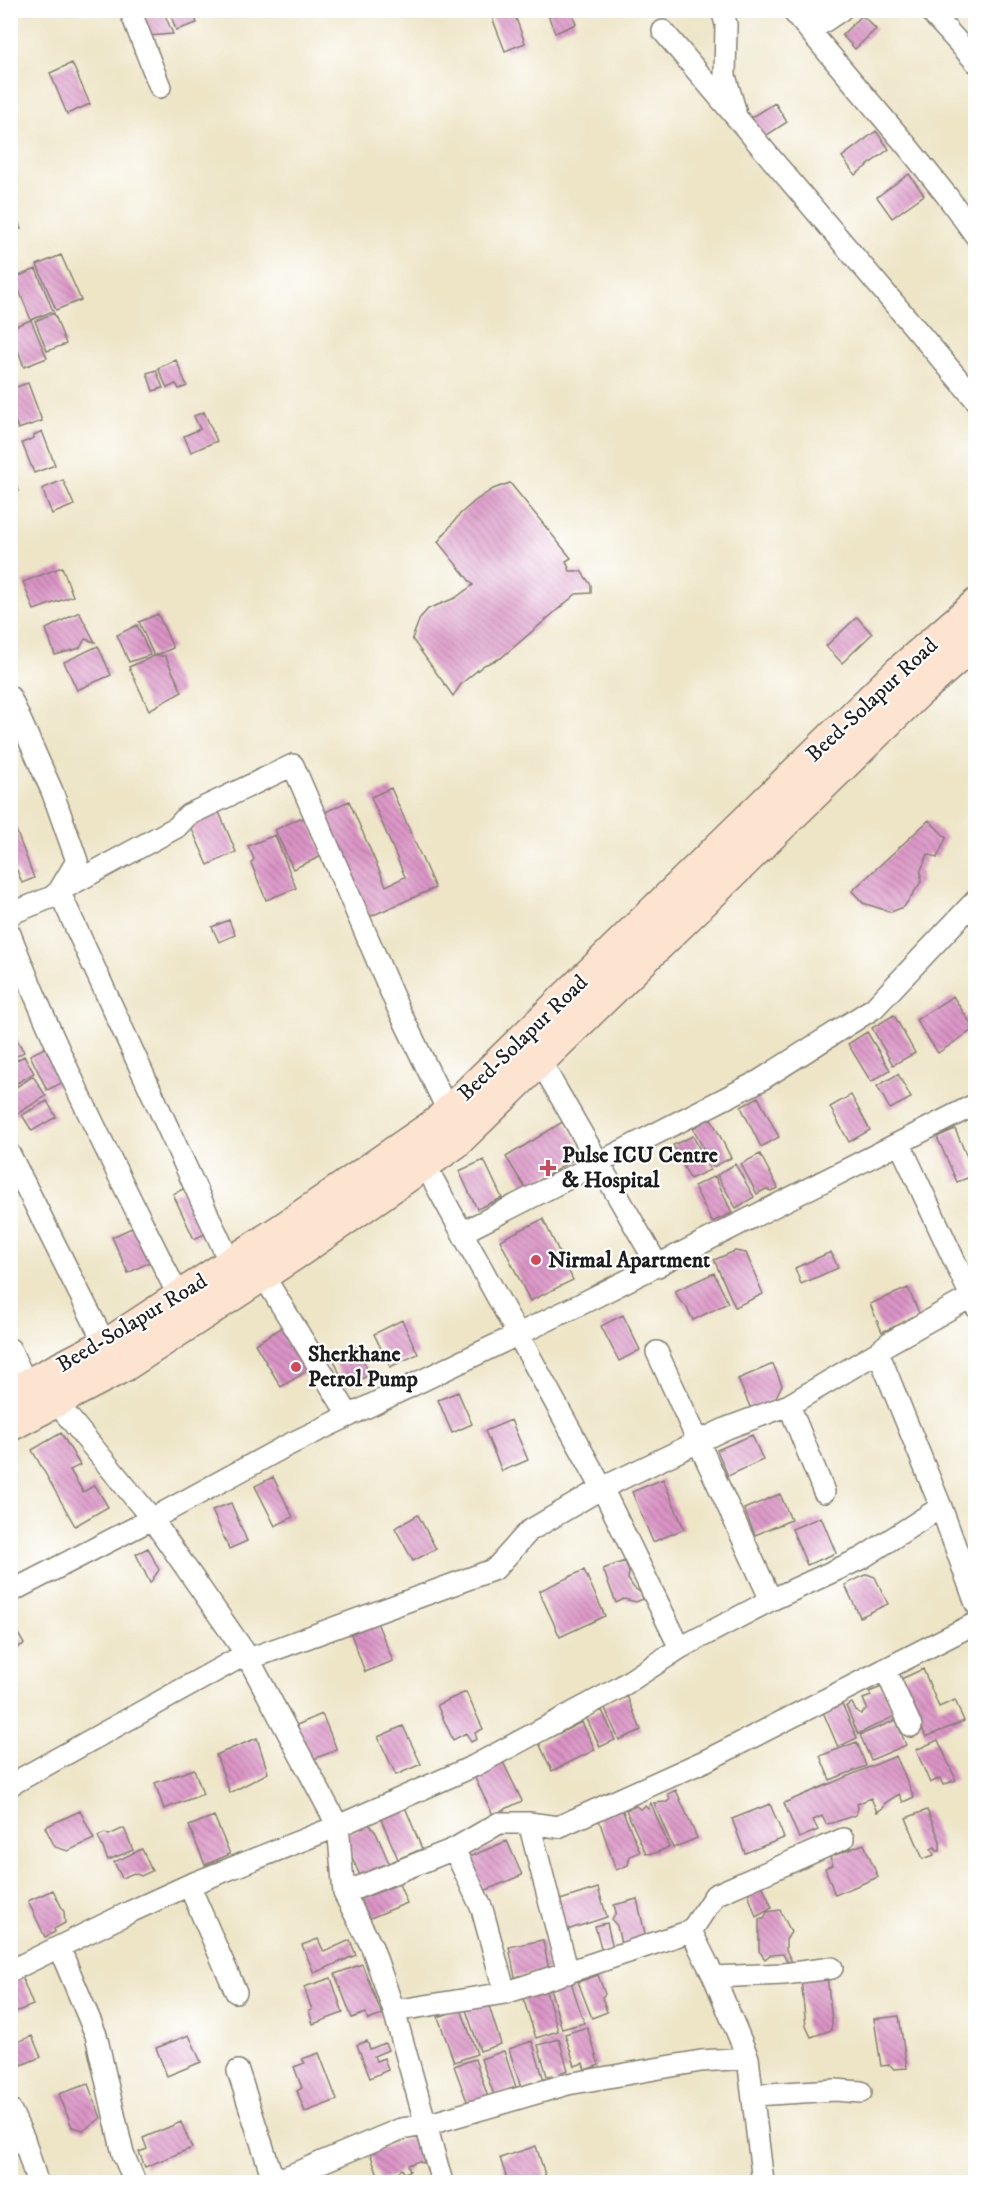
<svg xmlns="http://www.w3.org/2000/svg" width="986" height="2193" font-family="'IM FELL DW Pica',serif">
<defs>
<pattern id="building-back-hatch" width="6" height="6" patternUnits="userSpaceOnUse" patternTransform="scale(1.5)"><rect width="6" height="6" fill="#db94c6"/><path d="M-1 5l2 2M0 0l6 6M5-1l2 2" fill="none" stroke="#b178a0"/></pattern>
</defs>
<rect width="100%" height="100%" fill="#fff"/>
<filter id="ink" filterUnits="userSpaceOnUse"><feTurbulence type="fractalNoise" baseFrequency=".0167" numOctaves="2"/><feDisplacementMap in="SourceGraphic" scale="12" xChannelSelector="R" yChannelSelector="G"/><feConvolveMatrix kernelMatrix="1 2 1 2 8 2 1 2 1" color-interpolation-filters="sRGB"/></filter>
<filter id="wash" filterUnits="userSpaceOnUse"><feTurbulence type="fractalNoise" baseFrequency=".008" numOctaves="4" result="noise"/><feDisplacementMap in="SourceGraphic" scale="24" xChannelSelector="R" yChannelSelector="G"/><feGaussianBlur stdDeviation="1.35" result="paint"/><feColorMatrix in="noise" values="0 0 0 0 0 0 0 0 0 0 0 0 0 0 0 0 0 1.4 0 .05"/><feComposite in="paint" operator="in"/></filter>
<g filter="url(#wash)">
<rect width="100%" height="100%" fill="#eee5c7"/>
<g id="blocks">
<path fill="url(#building-back-hatch)" d="M137,10H163L173,34L148,36Z
M169,10H193L197,23L176,30Z
M494,10H513L525,43L505,51L490,12Z
M546,10H571L576,24L555,33Z
M862,15L876,29L855,49L842,35Z
M72,63L90,104L67,114L50,73Z
M775,103L787,122L764,137L751,118Z
M876,131L889,149L855,175L842,157Z
M909,174L924,195L892,218L877,197Z
M16,215L21,229L10,233V217Z
M61,255L81,300L56,310L37,265Z
M36,269L53,311L31,320L14,278Z
M54,313L66,344L47,351L35,321Z
M31,320L47,358L24,367L10,328Z
M176,360L187,386L179,389L176,384L167,388L158,368Z
M156,370L163,388L153,391L147,373Z
M28,383L42,421L18,429L10,407V389Z
M204,412L217,441L191,452L184,436L200,429L194,416Z
M42,431L55,465L34,473L22,443L34,438V435Z
M10,471L19,491L10,495Z
M63,480L74,505L52,514L42,489Z
M510,483L571,558L566,561L570,571H581L591,585V593L576,594L501,658L484,665L462,683L453,696L412,639L420,618L428,609L455,598L473,585L438,542L460,514L475,501L493,489Z
M62,567L73,596L34,610L23,582Z
M79,612L95,642L85,639L80,648L55,655L46,629Z
M158,614L173,648L154,656H165L182,692L149,710L129,667L154,656L139,622Z
M857,617L872,634L842,663L826,646Z
M137,625L150,655L129,662L117,635Z
M98,646L111,675L77,690L64,662Z
M391,788L435,888L369,917L323,813L349,801L386,886L405,877L371,797Z
M219,812L236,852L208,865L190,825Z
M300,818L309,821L324,855L293,869L275,830Z
M929,820L946,838L937,858L928,854L921,870V882L904,907L891,912L863,903L852,891Z
M15,827L34,878L22,883L17,870L10,872V830Z
M275,835L296,888L266,900L251,863L254,859L248,846Z
M229,920L235,935L219,942L212,927Z
M953,996L974,1029L938,1053L916,1020Z
M894,1015L915,1053L893,1065L872,1028Z
M10,1028L24,1052L10,1060Z
M867,1032L890,1070L871,1082L848,1044Z
M51,1045L68,1080L47,1090L30,1055Z
M24,1056L34,1073L10,1087V1064Z
M898,1074L911,1098L890,1109L877,1086Z
M33,1076L46,1096L14,1116L10,1110V1091Z
M851,1095L870,1130L849,1142L830,1107Z
M758,1097L779,1137L761,1147L741,1107Z
M47,1101L56,1117L32,1131L22,1115Z
M711,1118L731,1158L713,1167L693,1128Z
M564,1121L584,1153L526,1189L506,1157Z
M955,1129L975,1175L957,1182L937,1137Z
M693,1136L710,1170L690,1179L673,1145Z
M760,1154L778,1188L771,1191L766,1189L757,1194L741,1164Z
M484,1160L502,1198L477,1209L459,1171Z
M735,1164L754,1197L736,1208L717,1175Z
M715,1176L732,1213L712,1222L694,1186Z
M189,1186L209,1232L194,1239L173,1194Z
M543,1219L573,1280L530,1301L500,1240Z
M136,1226L152,1261L128,1273L112,1237Z
M735,1251L746,1253L763,1294L735,1307L714,1260Z
M831,1252L838,1268L801,1284L795,1268Z
M714,1273L728,1303L693,1320L686,1306L680,1301L675,1291Z
M908,1288L920,1315L882,1332L870,1304Z
M623,1315L640,1350L619,1361L601,1326Z
M402,1320L418,1354L390,1367L374,1334Z
M286,1325L312,1368L281,1387L255,1344Z
M357,1347L370,1375L345,1386L333,1358Z
M773,1364L782,1385L775,1399L751,1409L738,1379Z
M458,1392L472,1424L452,1433L438,1400Z
M511,1420L528,1460L502,1471L485,1431Z
M61,1433L80,1465L70,1470L83,1492L95,1485L108,1507L75,1526L32,1450Z
M752,1435L763,1460L728,1476L717,1450Z
M273,1477L293,1517L275,1526L255,1486Z
M663,1479L684,1529L653,1542L632,1492Z
M780,1494L791,1520L755,1535L744,1509Z
M231,1503L247,1541L229,1549L212,1510Z
M418,1515L436,1549L413,1561L395,1528Z
M821,1517L836,1553L807,1565L792,1529Z
M148,1548L159,1570L150,1583L136,1554Z
M625,1561L629,1573L628,1579L634,1588L641,1593L643,1599L636,1602L624,1599L616,1603L603,1569Z
M584,1570L605,1616L560,1637L539,1591Z
M867,1574L875,1577L888,1604L860,1617L845,1585Z
M10,1620L24,1644L10,1652Z
M376,1620L393,1661L365,1672L350,1631Z
M923,1669L939,1707L955,1700L964,1721L926,1737L901,1679Z
M882,1687L895,1716L858,1734L846,1706L852,1703L856,1711L861,1714L867,1708L863,1699L871,1696L869,1692Z
M466,1692L483,1729L475,1733L477,1739L471,1742L466,1733L453,1740L437,1705Z
M627,1696L641,1730L619,1740L604,1706Z
M842,1704L857,1738L838,1747L823,1712Z
M602,1710L615,1740L600,1747L586,1717Z
M322,1714L337,1750L311,1760L297,1725Z
M896,1720L906,1745L871,1760L860,1735Z
M582,1722L595,1750L552,1771L539,1743Z
M403,1726L421,1764L396,1775L378,1737Z
M257,1738L268,1773L230,1793L216,1755Z
M938,1740L956,1780L943,1785L940,1778L930,1783L916,1750Z
M857,1742L866,1766L830,1780L820,1756Z
M896,1756L914,1797L903,1802L899,1794L885,1803L884,1807L877,1812L871,1798L857,1804L858,1808L856,1815L832,1823L826,1824L822,1816L813,1820L818,1830L799,1838L784,1803Z
M502,1760L522,1801L493,1815L473,1774Z
M194,1769L203,1794L164,1809L155,1783Z
M676,1790L697,1838L673,1848L654,1803L667,1802L670,1799L668,1794Z
M651,1803L669,1847L655,1853L646,1854L626,1810L636,1806L640,1809L645,1806L648,1809Z
M770,1804L784,1838L745,1853L732,1819Z
M405,1807L422,1849L398,1859L380,1817Z
M621,1807L640,1852L630,1856L628,1865L616,1870L598,1817Z
M927,1810L940,1841V1851H937L935,1847L931,1849L934,1855L923,1859L906,1818Z
M80,1811L94,1839L68,1851L55,1847L45,1827Z
M214,1816L230,1854L205,1865L189,1826Z
M369,1824L376,1833L389,1863L360,1876L343,1835Z
M124,1828L133,1850L108,1860L98,1836L105,1833L109,1835Z
M507,1841L522,1875L484,1891L469,1857Z
M864,1844L878,1877L835,1895L825,1868L833,1865L830,1857Z
M142,1849L152,1871L141,1876L134,1873L122,1878L114,1862Z
M761,1882L772,1908L756,1917L749,1896L750,1886Z
M399,1884L407,1903L368,1919L360,1899Z
M598,1888L607,1917L567,1930L557,1901Z
M53,1890L64,1912L65,1923L54,1929L55,1932L45,1937L28,1901Z
M637,1899L646,1938L621,1944L617,1926L612,1920L616,1912L614,1905Z
M780,1910L791,1932L786,1940V1950L792,1962H787L783,1954L770,1955L765,1959L759,1951V1919H764L767,1912Z
M607,1923L613,1948L602,1951L595,1926Z
M318,1939L324,1952L350,1940L356,1955L314,1973L302,1945Z
M543,1940L549,1970L515,1977L509,1947Z
M362,1964L382,2015L368,2020L366,2013L352,2018L335,1974Z
M598,1975L605,1994L602,1997L607,2012L592,2018L578,1982Z
M827,1975L832,2022L831,2030L811,2037L806,2026L801,1980Z
M22,1978L33,2005L10,2014V1982Z
M331,1978L343,2013L313,2024L309,2011L312,2010L304,1987Z
M571,1982L584,2023L562,2029L550,1988Z
M546,1991L558,2031L536,2038L523,1998Z
M488,2003L501,2044L480,2051L466,2010Z
M461,2009L477,2054L454,2062L438,2017Z
M899,2016L907,2068L894,2069L890,2065L881,2066L874,2019Z
M587,2027L599,2065L585,2070L583,2063L575,2066L565,2034Z
M189,2035L201,2062L167,2076L156,2048Z
M32,2036L41,2057L14,2068L10,2059V2045Z
M559,2039L568,2070L560,2073L563,2080L555,2083L552,2075L547,2076L538,2045Z
M367,2041L370,2049L385,2043L388,2050L374,2056L376,2061L384,2058L388,2070L370,2078L357,2045Z
M532,2041L544,2080L521,2088L509,2049Z
M504,2051L516,2087L494,2095L481,2059Z
M319,2053L337,2100L305,2112L297,2091L302,2088L294,2067L305,2063L302,2059Z
M475,2059L488,2097L468,2104L454,2066Z
M88,2084L101,2118L84,2130L72,2127L59,2094Z
M181,2122L192,2148L145,2167L139,2152L147,2149L143,2138Z
M417,2135L425,2157L423,2163L419,2161L408,2165L410,2171L404,2173L402,2169L395,2175L380,2180L370,2153Z
M536,2146L547,2181L541,2182H508L500,2158Z"/>
</g>
</g>
<g filter="url(#ink)">
<use href="#blocks" fill-opacity="0" stroke="#858072" stroke-width="1.5"/>
<g fill="none" stroke-linecap="round" stroke-linejoin="round">
<g stroke="#858072" stroke-width="24">
<path id="minor" d="M130,10L160,87
M722,10L726,24L725,76L735,110
M792,10L907,146L947,196L976,236
M929,10L976,62
M663,31L976,400
M810,31L841,10
M10,697L52,791L77,861L59,891L177,827L188,815L293,765L397,1006L448,1111
M10,914L52,897L59,891L230,1263
M10,934C58,1059 120,1177 179,1297
M540,1061L658,1266
M900,1144L976,1307
M10,1155L105,1344
M425,1165L602,1488L680,1648
M463,1232L759,1081L874,1008L976,900
M263,1275L349,1416
M10,1349L27,1385
M657,1352L771,1600
M878,1352L941,1507L976,1604
M56,1402L152,1519L246,1654L338,1826L344,1893L372,1947L394,2011L442,2182
M789,1405L824,1492
M10,1592L152,1519L284,1447L581,1304L976,1104
M249,1659L495,1569L529,1531L602,1488L727,1428L789,1405L878,1352L889,1343L976,1294
M885,1669L911,1726
M10,1785L246,1654
M529,1823L568,1973
M454,1849L482,1909L505,1993
M189,1885L236,1992
M344,1893L454,1849L499,1823H529L558,1827L709,1759L976,1623
M691,1931L714,1977L748,2058L763,2182
M59,1947L96,2035L123,2154L135,2182
M10,1971L132,1911L189,1885L338,1826L474,1766L619,1688L680,1648L771,1600L862,1558L941,1507
M714,1977L784,1974L832,1968
M394,2011L505,1993L691,1931L715,1895L843,1839
M238,2071L274,2182L275,2175
M753,2095L835,2090L861,2092
M10,2109L24,2139L37,2182
M274,2182L401,2129L426,2125L568,2084L701,2061L748,2058"/>
</g>
<g stroke="#858072" stroke-width="33">
<path id="secondary" d="M10,1393L111,1341L286,1226L437,1122L898,672L976,604
M10,1426L125,1366L302,1250L455,1144L918,693L976,642"/>
</g>
<use href="#minor" stroke="#fff" stroke-width="21"/>
<use href="#secondary" stroke="#fde4d1" stroke-width="30"/>
</g>
</g>
<g fill="#d1495b" stroke="#fff" stroke-width="2">
<path d="M545 1159h6v6h6v6h-6v6h-6v-6h-6v-6h6z"/>
<circle cx="536" cy="1260" r="6"/>
<circle cx="296" cy="1367" r="6"/>
</g>
<g text-anchor="middle" dominant-baseline="central" stroke-width="4.5" stroke-linejoin="round" paint-order="stroke">
<g font-size="22" fill="#1c1c1c" stroke="#fff">
<text transform="translate(872 700) rotate(-43)">Beed-Solapur Road</text>
<text transform="translate(523 1038) rotate(-44)">Beed-Solapur Road</text>
<text transform="translate(132 1323) rotate(-31)">Beed-Solapur Road</text>
</g>
<g font-size="22" font-weight="bold" fill="#1c1c1c" stroke="#fff" text-anchor="start">
<text x="562" y="1155">Pulse ICU Centre<tspan x="562" dy="25">&amp; Hospital</tspan></text>
<text x="548" y="1260">Nirmal Apartment</text>
<text x="308" y="1354">Sherkhane<tspan x="308" dy="25">Petrol Pump</tspan></text>
</g>
</g>
<rect width="986" height="2193" fill="none" stroke="#fff" stroke-width="36"/>
</svg>
